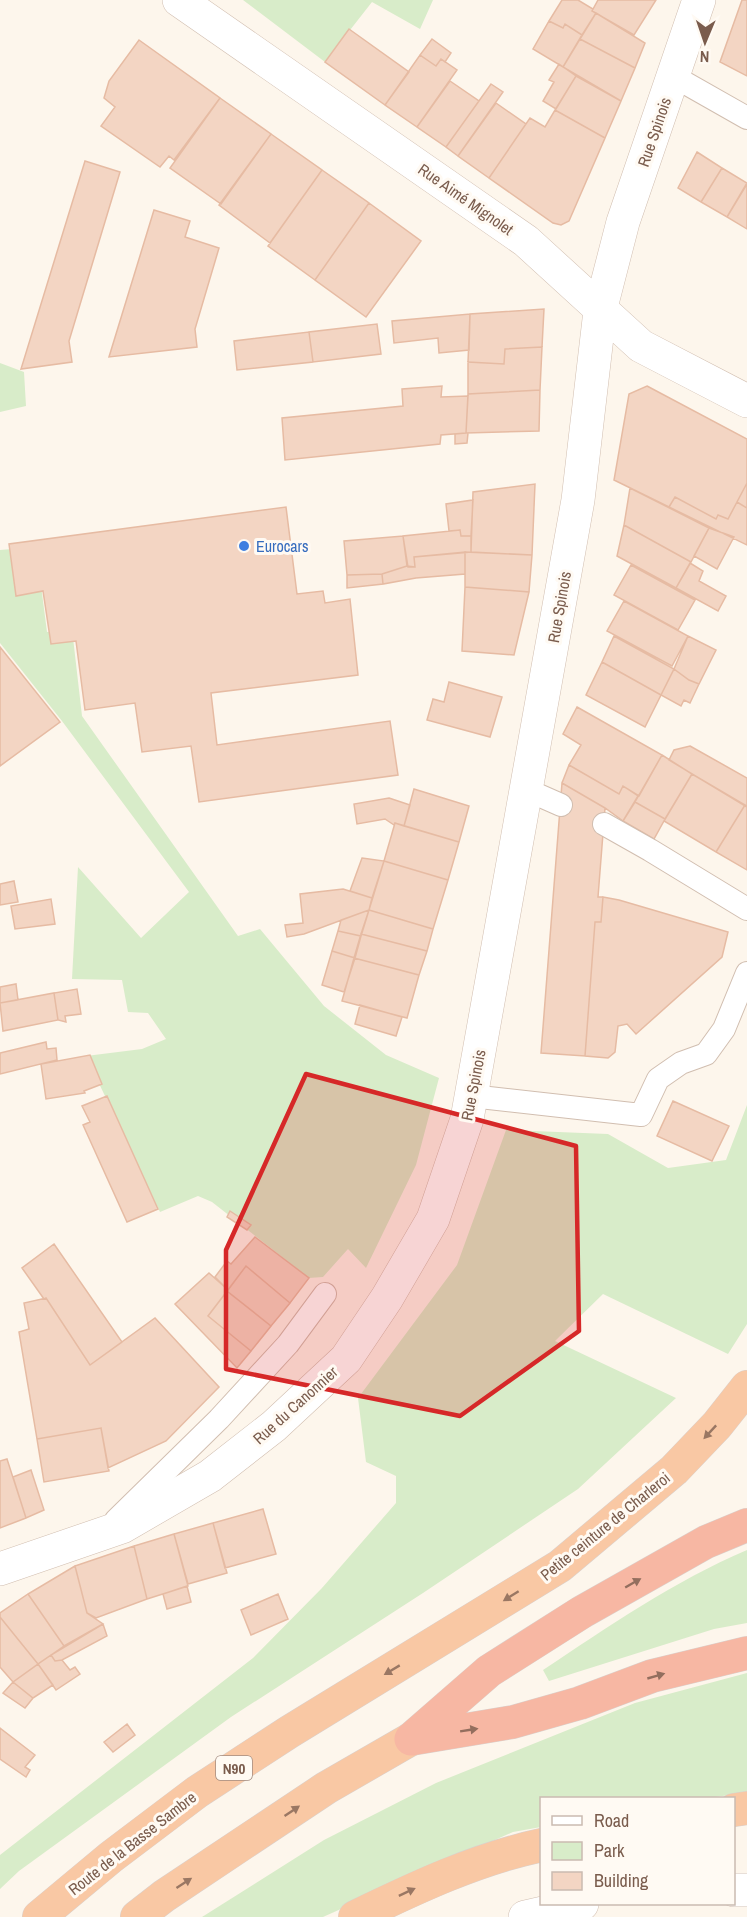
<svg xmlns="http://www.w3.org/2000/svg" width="747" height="1917" font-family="'Archivo Narrow',sans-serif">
<rect width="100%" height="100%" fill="#fdf6ec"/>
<path fill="#d8ecc9" d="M243,0H433L420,29L372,2L325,62Z
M0,363L24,372L26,406L0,412Z
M36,547L47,632L72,629L82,716L238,936L260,929L324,1006L386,1055L439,1078L416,1165L366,1268L348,1249L323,1277L309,1278L212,1202L198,1196L160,1212L86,1056L142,1049L166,1039L148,1013L128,1012L122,980L72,979L78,867L141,938L189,892L62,721L0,643V550Z
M747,1105V1324L728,1354L603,1294L555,1341L676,1398L578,1489L423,1593L231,1717L19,1871L0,1889V1855L253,1658L322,1588L396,1503V1476L366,1462L358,1398L457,1265L506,1130L608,1134L668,1168L726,1160Z
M747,1550V1623L714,1629L549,1681L543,1670C608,1627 674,1581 747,1550Z
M747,1673V1793L706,1798H542L541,1827L513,1832L323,1917H202L324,1840L436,1783L635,1703Z"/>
<path fill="#f3d5c3" stroke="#e6bba3" stroke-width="1.5" d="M562,0H578L593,9L592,11L596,13L582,35L565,24L563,28L549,21Z
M598,0H656L634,35L592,11Z
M742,0H747V76L720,62Z
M596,13L645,43L635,68L580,39Z
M549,21L563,28L565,24L582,35L563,67L533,49Z
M349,29L409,72L385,105L325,62Z
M432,39L451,53L445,62L441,59L436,66L420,55Z
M580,39L635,68L621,101L563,67Z
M139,40L220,98L174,160L169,156L160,167L101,126L115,107L104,98L109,81Z
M420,55L436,66L441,59L457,70L417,127L385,105Z
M559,64L576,76L556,109L543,101L554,82L549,80Z
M576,76L621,101L605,138L555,110Z
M450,81L479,101L446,147L417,127Z
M491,84L503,92L458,156L446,147Z
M220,98L271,134L221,204L170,168Z
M496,103L526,124L489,178L458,156Z
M555,110L605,138L569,221L561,225L553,223L489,178L530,118L545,127Z
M271,134L322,170L270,243L219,205Z
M697,152L722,168L701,202L678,188Z
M85,161L120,172L69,341L72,362L21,369Z
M722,168L747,183L727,217L701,202Z
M322,170L369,203L315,280L268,246Z
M747,184V229L727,217Z
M369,203L421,241L366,317L315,280Z
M154,210L190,221L185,237L219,248L195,329L197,347L109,357Z
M544,309L542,347L505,349L504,364L468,362L470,314Z
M470,314L469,350L439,353L438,338L394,343L392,321Z
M377,324L381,354L313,362L309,332Z
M309,332L313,362L237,370L234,341Z
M542,347L540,390L468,394V362L504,364L505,349Z
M442,386L441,397L468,396L466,433L441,435L440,444L285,460L282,418L403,406L402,389Z
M647,386L747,439V483L728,519L718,515L716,519L675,497L669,507L614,480L629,394Z
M540,390L539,431L466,433L468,394Z
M466,433H468L467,443L455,444V434Z
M747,483V508L737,502Z
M535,484L532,555L471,552L473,492Z
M630,488L709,528L691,562L624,525Z
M675,497L716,519L718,515L728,519L737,502L747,508V545L669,507Z
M473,500L471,536H461L460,530L449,531L446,504Z
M286,507L297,594L323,591L325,603L350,599L358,675L211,693L217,745L390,721L398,775L199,802L191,746L142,752L135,703L85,710L76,641L51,644L43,591L16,596L9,544Z
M624,525L691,562L676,588L617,556Z
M709,528L734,537L717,569L694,556Z
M460,530L461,536H471V552L414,557L415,567H408L403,536Z
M403,536L407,566L382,574L347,575L344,541Z
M465,552L532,555L529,592L465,587Z
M465,552V574L416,578L383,584L382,574L407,566L415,567L414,557Z
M690,563L703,571L699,581L726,596L718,611L676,588Z
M631,565L695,600L678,630L614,595Z
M382,574L383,584L347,588V575Z
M465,587L529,592L514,655L462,651Z
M624,601L688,636L672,666L607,631Z
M614,636L674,669L661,695L602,662Z
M688,636L716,650L699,684L689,680L674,669Z
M0,647L60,722L0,766Z
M602,662L661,695L645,727L586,695Z
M674,669L689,680L699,684L690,703L684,700L681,706L661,695Z
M449,682L502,697L490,737L427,720L433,699L444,702Z
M577,707L662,755L639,796L623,786L619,794L569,765L581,745L563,734Z
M690,746L747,778V807L669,760L674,750Z
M662,755L692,774L665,819L635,802Z
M569,765L619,794L623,786L638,796L623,821L605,808L562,783Z
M692,774L745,805L716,852L664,821Z
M562,783L605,808L598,897H603L601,922H595L585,1056L541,1053Z
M414,789L469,806L459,842L404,826Z
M389,798L410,805L404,826L395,823L394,825L385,819L357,824L354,804Z
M635,802L665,819L654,839L623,821Z
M745,805L747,807V870L716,852Z
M395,823L459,842L448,880L384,861Z
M362,858L384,861L372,898L350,891Z
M384,861L448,880L433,929L369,910Z
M14,881L18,902L0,905V884Z
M343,889L372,898L369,910L304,934L287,937L285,925L303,923L300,894Z
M603,897L619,900L728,932L722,957L636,1034L627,1024L618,1026L615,1052L608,1058L585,1056L595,922H601Z
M51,899L55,924L15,929L11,906Z
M369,910L433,929L427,951L361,934Z
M369,910L361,936L338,931L341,920Z
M338,931L361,936L355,958L332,951Z
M361,934L427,951L419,975L354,958Z
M332,951L355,958L344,992L322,985Z
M354,958L419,975L407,1018L342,1001Z
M16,984L18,1000L0,1003V987Z
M77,989L81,1014L65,1016L66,1022L58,1020L54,993Z
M54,993L58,1020L3,1031L0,1003Z
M360,1005L402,1017L396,1036L355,1024Z
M46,1042L47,1049L56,1048L57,1060L0,1074V1053Z
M90,1055L102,1084L84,1091L85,1093L46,1099L41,1064Z
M107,1096L158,1209L127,1222L83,1125L90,1122L82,1106Z
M673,1101L729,1126L712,1161L657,1136Z
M230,1211L251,1225L247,1230L227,1217Z
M255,1237L309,1278L290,1303L246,1266L228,1290L215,1277L227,1261L231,1264Z
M54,1244L122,1342L90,1365L46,1298L44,1299L22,1268Z
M246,1266L290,1303L271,1326L227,1291Z
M209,1273L228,1290L208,1316L251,1351L237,1368L175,1304Z
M227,1291L271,1326L251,1351L208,1316Z
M46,1298L90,1365L155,1318L219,1387L166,1441L108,1468L101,1428L37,1439L19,1332L29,1329L24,1303Z
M101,1428L109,1471L44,1482L37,1439Z
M7,1459L26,1518L0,1528V1461Z
M31,1470L44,1510L26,1518L13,1477Z
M263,1509L276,1554L225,1568L213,1523Z
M213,1523L227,1573L188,1584L174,1534Z
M174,1534L188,1586L147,1599L134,1546Z
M134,1546L147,1599L96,1618L87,1613L75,1566Z
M75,1566L87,1613L103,1624L64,1646L28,1594Z
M187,1586L191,1602L167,1609L163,1594Z
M28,1594L64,1646L38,1664L0,1617V1613Z
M278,1594L288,1619L251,1635L241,1610Z
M0,1617L38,1664L13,1682L0,1667Z
M103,1624L107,1636L62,1660L55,1661L51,1655Z
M51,1655L55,1661L62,1660L70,1670L75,1667L80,1674L56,1690L38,1664Z
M38,1664L53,1685L33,1698L13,1682Z
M13,1682L33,1698L25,1708L3,1693Z
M127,1724L135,1735L113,1752L104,1742Z
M0,1728L35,1755L25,1767L30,1770L26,1777L0,1759Z"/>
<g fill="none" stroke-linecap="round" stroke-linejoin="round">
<g stroke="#d1beb0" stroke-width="24">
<path id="service" d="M673,76L747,118
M527,790L561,805
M604,824L650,850L747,909
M471,1096L641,1115L658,1079L681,1063L706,1054L724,1029L747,973
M116,1520L219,1419L288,1344L325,1294"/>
</g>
<g stroke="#d1beb0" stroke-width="34">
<path id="minor" d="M179,0L526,241L641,346L747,401
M0,1569L122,1527L210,1476L274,1426L346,1359L387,1298L433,1219L467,1119L578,500L600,311L623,222L699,0
M734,1890H747
M525,1917L582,1904"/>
</g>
<g stroke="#dad1cd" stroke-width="34">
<path id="trunk" d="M734,1810L747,1808
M39,1917L111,1857L197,1792L289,1732L560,1566L674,1470L717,1425L747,1387
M137,1917L164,1896L326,1788L411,1739
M355,1917C415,1888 476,1859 542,1845"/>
</g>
<g stroke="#dad1cd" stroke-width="34">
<path id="motorway" d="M411,1739L489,1671L582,1612L706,1542L747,1525
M411,1739L513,1722L580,1703L652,1676L747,1653"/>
</g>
<use href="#service" stroke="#fff" stroke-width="22"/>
<use href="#minor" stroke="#fff" stroke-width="33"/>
<use href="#trunk" stroke="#f9c8a4" stroke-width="33"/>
<use href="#motorway" stroke="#f7b7a3" stroke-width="33"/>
</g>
<defs><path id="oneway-solid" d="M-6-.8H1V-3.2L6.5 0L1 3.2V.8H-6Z" transform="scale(1.5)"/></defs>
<g fill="#9a7763">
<use href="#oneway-solid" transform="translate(710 1432) rotate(133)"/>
<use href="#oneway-solid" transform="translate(511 1596) rotate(148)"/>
<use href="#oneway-solid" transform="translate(392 1670) rotate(149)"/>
<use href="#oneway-solid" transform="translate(292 1811) rotate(-34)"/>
<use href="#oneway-solid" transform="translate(184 1883) rotate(-33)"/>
<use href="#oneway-solid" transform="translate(407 1892) rotate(-25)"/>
</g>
<g fill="#936e5e">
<use href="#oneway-solid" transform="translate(633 1583) rotate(-30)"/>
<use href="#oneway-solid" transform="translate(656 1676) rotate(-16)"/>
<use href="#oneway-solid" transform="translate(469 1730) rotate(-9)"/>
</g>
<path fill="#d62828" fill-opacity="0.2" stroke="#d62828" stroke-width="4.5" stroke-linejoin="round" d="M306,1074L576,1146L579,1331L460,1416L226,1369V1250Z"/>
<circle fill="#3f7fe0" stroke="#fffaf3" stroke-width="2" cx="244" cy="546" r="6"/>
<g text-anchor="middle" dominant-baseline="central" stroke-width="6" stroke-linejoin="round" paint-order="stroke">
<rect fill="#fffaf3" stroke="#a28b7f" stroke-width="1.5" x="216" y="1756" width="36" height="24" rx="4.5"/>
<g font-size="15" font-weight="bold" fill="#7a5c4d">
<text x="234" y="1768">N90</text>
</g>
<g font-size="16" fill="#7a5c4d" stroke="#fffaf3">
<text transform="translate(654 132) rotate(-71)">Rue Spinois</text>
<text transform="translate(466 199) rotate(35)">Rue Aimé Mignolet</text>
<text transform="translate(559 607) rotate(-80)">Rue Spinois</text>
<text transform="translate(473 1085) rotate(-79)">Rue Spinois</text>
<text transform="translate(295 1405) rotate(-42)">Rue du Canonnier</text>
<text transform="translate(605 1526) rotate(-39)">Petite ceinture de Charleroi</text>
<text transform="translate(132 1843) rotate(-38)">Route de la Basse Sambre</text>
</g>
<g font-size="16" fill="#366cbe" stroke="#fffaf3" text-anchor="start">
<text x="256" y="546">Eurocars</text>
</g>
</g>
<rect x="540" y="1797" width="195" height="108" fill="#fffaf3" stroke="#cabbb1" stroke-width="1.5"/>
<rect x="552" y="1816" width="30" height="9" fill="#ffffff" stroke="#cabbb1" stroke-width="1.5"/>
<text x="594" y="1827" font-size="18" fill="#7a5c4d">Road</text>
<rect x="552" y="1842" width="30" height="18" fill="#d8ecc9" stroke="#cabbb1" stroke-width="1.5"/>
<text x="594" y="1857" font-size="18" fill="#7a5c4d">Park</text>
<rect x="552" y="1872" width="30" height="18" fill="#f3d5c3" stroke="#cabbb1" stroke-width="1.5"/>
<text x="594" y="1887" font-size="18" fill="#7a5c4d">Building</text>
<g transform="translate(705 42) rotate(182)" stroke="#fffaf3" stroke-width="4.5" paint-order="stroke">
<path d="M0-4.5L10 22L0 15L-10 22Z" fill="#7a5c4d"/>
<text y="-9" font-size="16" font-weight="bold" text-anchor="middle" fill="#7a5c4d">N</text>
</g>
</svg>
